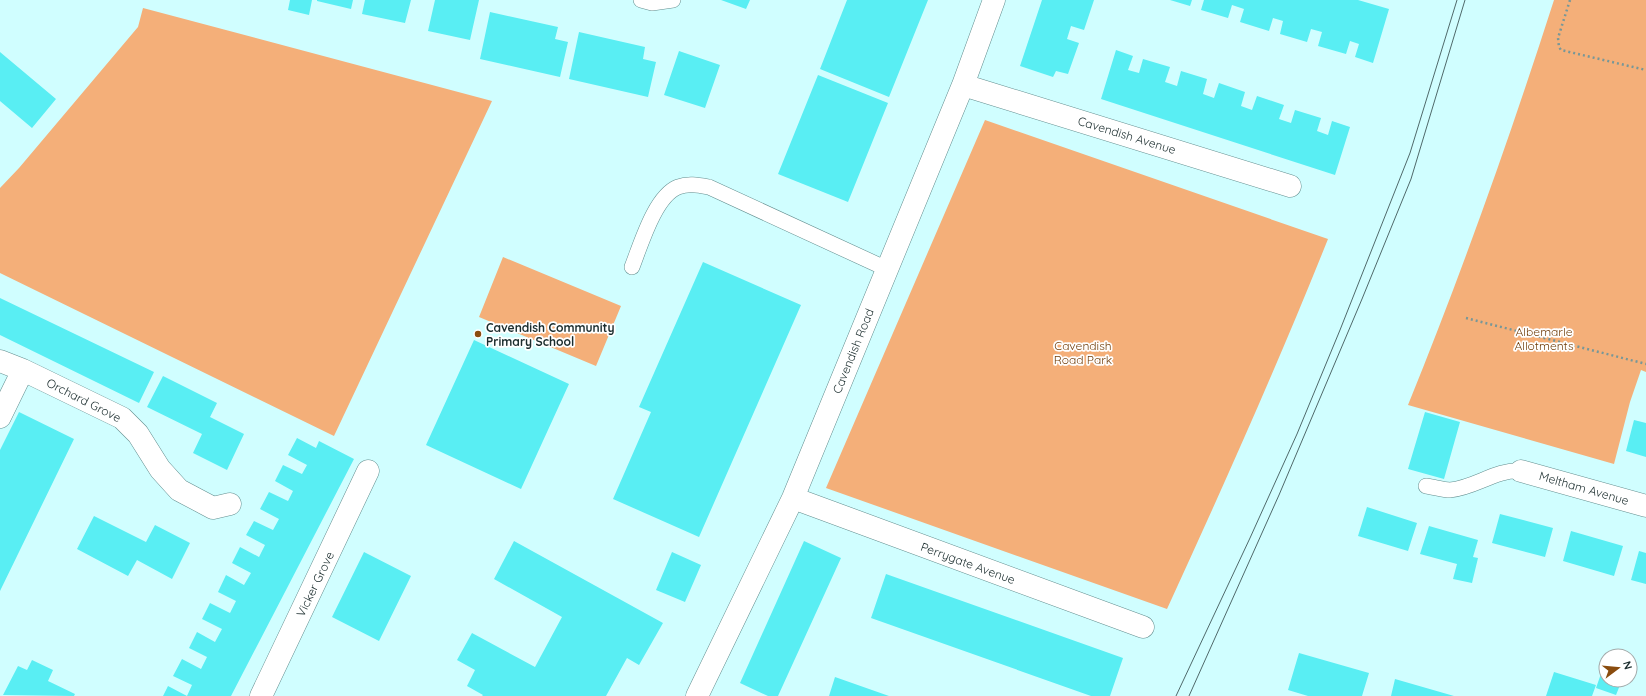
<svg xmlns="http://www.w3.org/2000/svg" width="1646" height="696" font-family="Quicksand,sans-serif">
<rect width="100%" height="100%" fill="#d0feff"/>
<path fill="#f4af79" d="M1554,0H1646V372L1641,370L1630,402L1614,464L1408,405C1462,272 1510,137 1554,0Z
M143,8L492,101L334,436L0,273V188L19,168L138,27Z
M985,120L1328,239C1278,364 1223,487 1167,609L826,488Z
M503,257L621,306L596,366L479,317Z"/>
<path fill="#59eef3" d="M290,0H312L309,15L288,10Z
M317,0H353L351,9L317,1Z
M365,0H411L405,23L362,14Z
M435,0H479L470,40L428,31Z
M721,0H750L746,9Z
M847,0H928L889,97L820,69Z
M1042,0H1094L1084,30L1071,26L1067,39L1079,43L1068,74L1056,71L1053,77L1020,66Z
M1170,0H1192L1190,6Z
M1204,0H1358L1389,9L1373,63L1355,57L1359,44L1350,41L1346,54L1318,46L1322,32L1311,29L1307,42L1280,34L1283,21L1273,18L1269,31L1240,22L1244,9L1232,5L1228,18L1201,10Z
M490,12L558,27L555,39L568,42L560,77L480,59Z
M579,32L645,47L643,59L656,62L648,97L569,79Z
M1116,50L1133,56L1128,70L1139,73L1143,59L1170,67L1165,82L1177,86L1181,71L1207,79L1203,94L1214,98L1219,83L1245,92L1241,106L1252,110L1257,96L1284,105L1279,119L1291,123L1295,110L1321,118L1317,131L1328,135L1332,121L1350,127L1335,175L1101,99Z
M679,51L720,65L705,108L664,95Z
M0,52L56,99L32,128L0,101Z
M818,75L888,103L848,202L778,174Z
M703,262L801,305L699,537L613,499L651,412L639,407Z
M0,298L154,372L139,403L0,335Z
M474,340L569,384L521,489L426,445Z
M163,376L217,403L210,417L244,434L227,470L193,453L202,434L147,407Z
M19,412L74,439L0,591V450Z
M1425,412L1460,422L1444,479L1408,469Z
M1634,420L1646,423V457L1626,451Z
M297,438L316,448L319,441L354,459L231,696H163L168,686L187,696L192,685L173,676L182,659L201,669L207,657L189,648L197,632L215,642L222,629L202,619L210,603L230,613L236,601L218,592L226,575L244,585L251,573L232,563L240,547L259,557L265,545L246,535L254,521L273,530L279,519L260,509L269,492L288,501L293,491L275,481L283,465L302,474L307,465L288,455Z
M1367,507L1417,523L1408,551L1358,536Z
M1500,514L1553,528L1545,557L1492,543Z
M94,516L146,542L155,525L190,543L172,579L137,560L128,576L77,549Z
M1429,526L1478,540L1473,557L1478,558L1472,583L1453,579L1457,564L1420,554Z
M1571,531L1623,546L1614,576L1563,561Z
M514,541L663,623L639,665L627,658L606,696H482L483,695L467,686L475,670L457,660L472,633L535,667L562,617L494,579Z
M804,541L841,558L778,696H768L740,683Z
M1639,551L1646,553V584L1631,580Z
M364,552L411,576L379,641L332,617Z
M672,552L701,565L685,602L656,590Z
M886,574L1123,658L1110,696H1091L871,618Z
M1299,653L1369,673L1362,696H1308L1288,690Z
M32,660L53,670L48,681L75,694L74,696L3,695L18,666L27,670Z
M1603,668L1606,669V680H1622L1616,695L1596,688Z
M1554,672L1596,685L1592,696H1546Z
M835,677L889,696H829Z
M1395,679L1454,696H1391Z"/>
<g fill="none" stroke-linecap="round" stroke-linejoin="round">
<g stroke="#638e8f" stroke-width="16">
<path id="lane" d="M641,0L652,3L673,0
M632,267C641,244 655,196 678,187C688,183 698,185 709,187L887,269
M1426,486C1434,487 1443,490 1450,490C1475,488 1496,469 1521,471"/>
</g>
<g stroke="#638e8f" stroke-width="23">
<path id="street" d="M963,85L1290,186
M0,361L23,370L122,418L138,434L160,469L179,490L213,508L230,504
M0,417L23,370
M1521,471L1646,506
M793,498L1143,627
M261,696L368,471
M697,696L793,498L963,85L994,0"/>
</g>
<path stroke="#779798" stroke-width="2.5" stroke-dasharray="2 3" stroke-linecap="butt" d="M1570,0L1558,38L1559,47L1561,50L1646,70
M1466,318L1646,364"/>
<use href="#lane" stroke="#fff" stroke-width="15"/>
<use href="#street" stroke="#fff" stroke-width="22"/>
<path stroke="#4f696a" stroke-width="1" d="M1176,696L1250,538L1297,434L1340,330L1410,153L1457,0
M1189,696L1279,495L1362,299L1411,179L1465,0"/>
</g>
<circle fill="#8a4c0e" stroke="#fff" stroke-width="1.5" cx="478" cy="334" r="4"/>
<g text-anchor="middle" dominant-baseline="central" stroke-width="3.5" stroke-linejoin="round" paint-order="stroke">
<g font-size="12" fill="#1b2d2e" stroke="#fff">
<text transform="translate(1127 135) rotate(17)">Cavendish Avenue</text>
<text transform="translate(853 351) rotate(-68)">Cavendish Road</text>
<text transform="translate(84 400) rotate(27)">Orchard Grove</text>
<text transform="translate(1584 488) rotate(16)">Meltham Avenue</text>
<text transform="translate(968 563) rotate(20)">Perrygate Avenue</text>
<text transform="translate(315 584) rotate(-64)">Vicker Grove</text>
</g>
<g font-size="12" font-weight="bold" fill="#1b2d2e" stroke="#fff" text-anchor="start">
<text x="486" y="327">Cavendish Community<tspan x="486" dy="14">Primary School</tspan></text>
</g>
<g font-size="12" fill="#713e0b" stroke="#fff">
<text x="1544" y="331">Albemarle<tspan x="1544" dy="14">Allotments</tspan></text>
<text x="1083" y="345">Cavendish<tspan x="1083" dy="14">Road Park</tspan></text>
</g>
</g>
<g transform="translate(1618 668) rotate(74)"><circle r="19" fill="#ffffff" stroke="#a4abab"/>
<path d="M0-3L7 15L0 10L-7 15Z" fill="#8a4c0e"/>
<text y="-6" font-size="11" font-weight="bold" text-anchor="middle" fill="#1b2d2e">N</text>
</g>
</svg>
